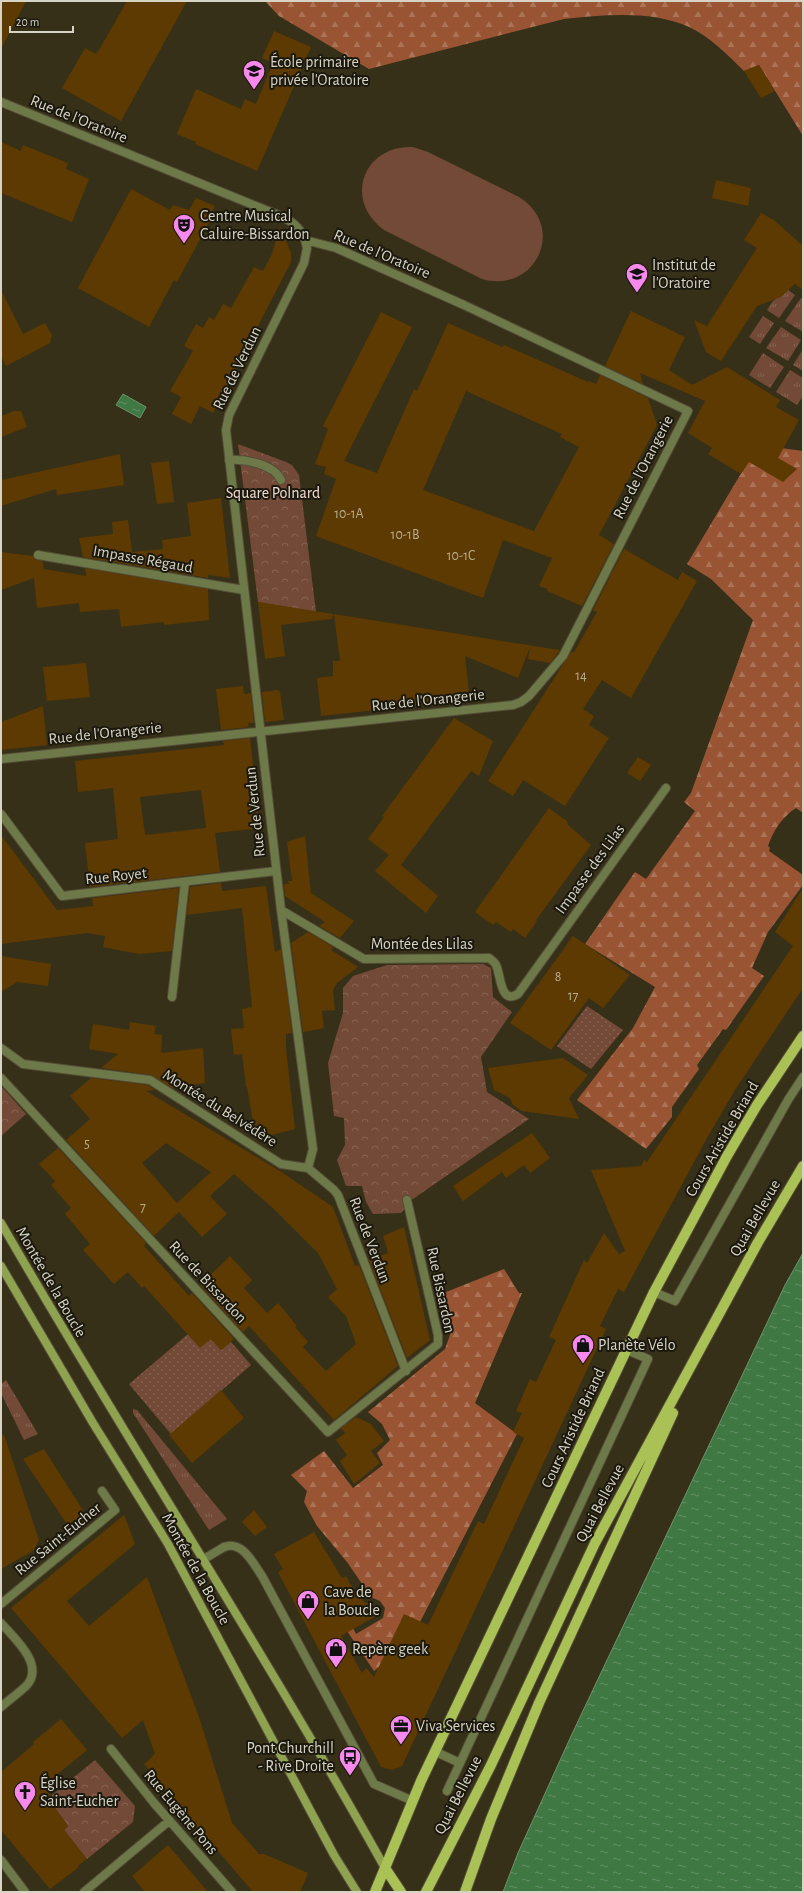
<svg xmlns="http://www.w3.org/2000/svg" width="804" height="1893" font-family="'Alegreya Sans',sans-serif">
<defs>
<pattern id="grass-tufts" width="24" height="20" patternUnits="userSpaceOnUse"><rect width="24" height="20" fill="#734a37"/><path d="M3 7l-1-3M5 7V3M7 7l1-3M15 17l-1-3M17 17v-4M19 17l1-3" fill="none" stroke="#866352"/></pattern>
<pattern id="forest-firs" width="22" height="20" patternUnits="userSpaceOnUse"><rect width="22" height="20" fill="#995433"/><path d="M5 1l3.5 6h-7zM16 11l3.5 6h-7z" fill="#ab7458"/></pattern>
<pattern id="park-crowns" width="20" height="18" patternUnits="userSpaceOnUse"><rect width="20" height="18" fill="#734a37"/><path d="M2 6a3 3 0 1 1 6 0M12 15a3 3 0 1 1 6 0" fill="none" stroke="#866352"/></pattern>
<pattern id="garden-dots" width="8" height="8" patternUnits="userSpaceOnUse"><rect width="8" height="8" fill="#734a37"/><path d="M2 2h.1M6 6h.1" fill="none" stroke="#866352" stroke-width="1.8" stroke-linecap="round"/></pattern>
<pattern id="water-ripples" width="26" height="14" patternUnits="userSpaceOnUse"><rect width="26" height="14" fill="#3f7843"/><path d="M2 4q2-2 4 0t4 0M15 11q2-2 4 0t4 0" fill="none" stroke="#639065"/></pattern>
</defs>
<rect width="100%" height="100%" fill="#373018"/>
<path fill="url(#grass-tufts)" d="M788,290L795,295L779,318L767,310L773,301Z
M801,298L803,299V332L785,321Z
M763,316L774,323L760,344L749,337Z
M781,327L801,340L788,361L766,348Z
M803,349V371L793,365Z
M763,353L784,367L770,388L749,375Z
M790,370L803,378V396L797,405L776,392Z
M6,1380L38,1434L24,1440L1,1393V1384Z
M133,1409L137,1410L227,1519L209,1530L133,1413Z"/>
<path fill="url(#forest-firs)" d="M265,1H803V136L759,65L744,71C728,55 710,37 689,27C651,10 604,15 564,19L369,69L279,16Z
M758,445L803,451V813L796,808C782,817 773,831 768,846L770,848L769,851L803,875V885L768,932L752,968L764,976L726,1030L723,1029L697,1065L699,1069L672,1107V1117L646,1149L577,1100L633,1028L655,987L585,944L635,872L646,879L695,811L684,802L691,793L753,620L711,579L687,564Z
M504,1269L519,1293H522L475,1403L517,1434L420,1622L384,1673L378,1668L374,1671L341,1622L348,1618L356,1634L383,1618L385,1608L380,1601L371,1597L347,1562L317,1526L304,1502L307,1491L291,1475L324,1451L353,1488L383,1465L377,1453L390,1440L382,1424L368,1412L445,1349L450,1335L441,1294Z"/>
<path fill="url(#park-crowns)" d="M238,444L286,462L292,465L299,475L316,612L258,602Z
M483,964L491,968L493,997L512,1012L481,1057L487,1092L529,1119L410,1201L401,1213L373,1214L366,1202L362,1186H346L337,1160L345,1145L344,1118L334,1116L328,1063L343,1013V988L353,976L387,965Z
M1,1086L26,1114L1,1136Z
M95,1760L135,1806L133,1822L87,1859L64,1830L68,1826L53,1805L51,1796Z"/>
<path fill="url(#garden-dots)" d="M587,1006L623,1030L591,1069L557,1046Z
M188,1334L211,1339L221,1350L231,1342L251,1365L171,1434L129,1384Z"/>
<path fill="#734a37" d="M413,147L428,152L519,197C567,227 536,294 482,279L384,230C343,200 363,145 413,147Z"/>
<path fill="url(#water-ripples)" stroke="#6d936a" d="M123,394L146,407L140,418L116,405Z
M803,1253V1892H503L518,1853L572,1734L785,1285Z"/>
<path fill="#5d3a01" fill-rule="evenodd" d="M1,1H26L1,49Z
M127,1H187L121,121L62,88L85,48L96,54L99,50Z
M274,31L311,47L257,171L195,144L196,142L177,134L196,89L241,109L245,99L256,104L273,63L262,58Z
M759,65L775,91L761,98L744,71Z
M1,142L21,151L23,145L68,163L66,169L89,179L72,222L1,193Z
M716,180L751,188L748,206L712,198Z
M131,189L170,210L173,205L189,210L196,198L215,206L209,218L211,219L177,282L174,280L149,327L78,288Z
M761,213L774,220L803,246V290L795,284L781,297L757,306L721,361L706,352L694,320L707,326L757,248L744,240Z
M280,226L291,253V262L213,413L200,406L191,424L172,414L181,397L170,391L193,351L184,346L196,324L203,328L209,317L214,320L223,304L231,308L254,267L263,271L272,254Z
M1,290L23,334L45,323L52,335L50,343L6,366L1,356Z
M631,311L685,337L669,370L692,385L727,367L780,400L776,407L799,420L778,458L797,469L783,482L749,462L741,474L708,454L712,448L688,433L705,401L640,373L643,384L605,366Z
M381,312L412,327L344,461L377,473L414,389L417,391L448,323L502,347L504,345L588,382L589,381L596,384L600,375L648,398L657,425L599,535L614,544L582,606L547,591L548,589L539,586L552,558L503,540L483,598L316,536L336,479L324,474L326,467L315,464L328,429L323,426ZM466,391L562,434L560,437L579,447L534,531L423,490Z
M14,411H21L27,427L1,437V416Z
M120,454L124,485L57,495L56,489L1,506V480Z
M169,461L174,502L157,504L151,463Z
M221,498L230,578L208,575V578L83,557L79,538L113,534L112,522L128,520L132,552L163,549L162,540L191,536L187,503Z
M624,549L678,580L682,572L697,581L631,698L602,680L583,709L594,716L589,725L609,738L565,806L523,780L513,796L488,781L562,666L571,652H574L597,612L593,610Z
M1,552L33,556L35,559L42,561L44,569L86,576L85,568L208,589L209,620L164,625V622L121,627L119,609L80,612L79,603L37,608L34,578L1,590Z
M258,602L333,614L332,619L281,625L285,656L265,659Z
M334,614L521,644L560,650L550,663L528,659L530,647L518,678L465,656L470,700L321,716L317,678L333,676V661H340Z
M86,663L90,697L47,701L43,667Z
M243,686L244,694L251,693L254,723H248L249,727L221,730L216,689Z
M278,690L280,692L284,720L265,722L262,692Z
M43,706L47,745L1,750V722Z
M454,718L493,741L479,776L471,771L401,865L438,896L426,913L375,871L389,855L368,839L384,817L382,816Z
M250,738L260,828L215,833L220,872L90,887L85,843L118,839L113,788L78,792L75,761L224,745L223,741ZM201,790L206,828L145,835L140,797Z
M638,757L651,765L640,781L627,773Z
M549,808L568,822L567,824L591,845L536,920L537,921L525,938L513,929L511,932L496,922L493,925L475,912Z
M1,835L57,910L93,906L92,898L179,888L172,951L139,954L103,947L105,936L87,933L1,944Z
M305,836L311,893L354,921L340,938L319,926L325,922L285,896L284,884H289L288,881H292L287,842Z
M221,883L222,891L266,886L275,952L281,949L292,1033L286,1034V1049L295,1129L256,1139L247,1087H246L242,1054L234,1055L231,1029L244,1028L242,1009L252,1007L242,908L187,915L190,887Z
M803,888V988L735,1090L707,1138L624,1292L618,1289L600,1326L606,1329L402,1766L392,1770L381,1767L278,1572L283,1569L274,1554L314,1532L342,1578L346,1576L356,1594L359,1592L364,1602L375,1605L376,1616L341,1636L362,1673L366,1668L374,1677L404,1614L428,1625L478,1521L484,1524L524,1438L513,1432L522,1413L516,1411L530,1379L536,1382L556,1340L549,1337L584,1260L587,1263L604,1233L619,1254L625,1251L591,1170L641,1166L644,1160L647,1162L793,946L775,932Z
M308,932L333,947L331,950L358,967L337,983L333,990L335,1010L322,1011L324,1028L303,1032L291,943Z
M573,936L630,975L603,1008L589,998L551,1050L510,1023Z
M1,956L51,964L48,986L17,982L1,992Z
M130,1022L156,1026L154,1034L162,1035L161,1053L203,1048L205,1083L172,1088L151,1075L101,1068L118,1054L89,1049L93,1024L129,1030Z
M563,1058L588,1075L569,1098L579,1119L522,1111L513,1105L510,1098L494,1090L488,1068Z
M91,1078L148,1085L155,1090L146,1091L280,1171L333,1207L355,1266L359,1265L398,1366L334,1420L249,1326L243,1332L200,1285L230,1256L252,1280L244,1288L267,1313L278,1303L297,1326L295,1327L308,1342L303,1347L326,1371L356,1344L346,1316L328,1297L337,1289L318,1253L276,1211L234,1174L210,1196L227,1214L202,1237L179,1212L154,1236L66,1140L90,1119L70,1096ZM166,1143L211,1172L177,1203L142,1163Z
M532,1133L550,1158L530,1173L524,1165L506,1178L502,1172L463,1201L453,1186Z
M58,1148L146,1243L144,1246L189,1296L192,1293L234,1339L221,1350L211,1339L200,1348L144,1286L142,1288L128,1272L114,1284L83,1250L90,1244L65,1214L71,1208L51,1185L55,1181L39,1164Z
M404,1227L430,1340L407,1358L369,1260L388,1253L383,1236Z
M221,1390L244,1418L192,1463L169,1435Z
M356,1417L371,1424L384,1441L371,1451L380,1463L354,1484L340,1461L347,1455L336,1440L345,1433L341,1428Z
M1,1435H4L39,1540L34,1550L1,1569Z
M44,1449L89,1520L71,1530L23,1459Z
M254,1510L267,1527L255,1536L242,1522Z
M124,1515L135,1544L67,1601L89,1626L147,1577L199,1717L232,1823L259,1854H264L308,1873L300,1892H253L144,1764L155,1754L143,1720L122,1738L11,1608Z
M61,1719L87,1750L43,1786L56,1802L53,1805L68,1826L64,1830L87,1859L78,1866L79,1867L50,1889L1,1830V1772L34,1744L33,1742Z
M168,1845L191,1872L208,1892H145L132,1876Z"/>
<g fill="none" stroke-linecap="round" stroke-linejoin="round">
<g stroke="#544d37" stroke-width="10">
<path id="lane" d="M229,460C245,459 274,464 281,480
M38,555L244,590
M172,997L185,882
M224,1547C242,1540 253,1563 262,1576L374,1784L413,1801"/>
</g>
<g stroke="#544d37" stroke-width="10">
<path id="street" d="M1,102L278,215C292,221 299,226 305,240L336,248L464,305L688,411L563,656L529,696L521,702L513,705L1,759
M305,240L307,248L304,263L229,415L226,430L281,910L313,1149L308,1168L334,1190L338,1195L406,1371
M1,814L62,896L276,871
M281,910L364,959L489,958C491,960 495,962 496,965C501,975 500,1005 518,994L666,788
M1,1048L23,1064L150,1080L281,1164L308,1168
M1,1078L328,1432L438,1344V1335L407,1200
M654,1292L675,1301L788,1100L803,1077
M204,1559L224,1547
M1,1604L115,1510L102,1491
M1,1623C13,1637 45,1664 27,1685C19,1693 9,1700 1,1707
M111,1749L154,1803L232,1892
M436,1752L460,1763
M447,1791L648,1359L627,1350
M1,1860L25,1892
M84,1892L169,1821"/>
</g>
<g stroke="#544d37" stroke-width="10">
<path id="secondary" d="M1,1223C126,1440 263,1649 385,1868
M1,1266L93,1423L168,1544L334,1855L357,1892"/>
</g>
<g stroke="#544d37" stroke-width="12">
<path id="primary" d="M385,1868L401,1892
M375,1892L421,1781L654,1292L727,1156L757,1105L803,1036
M426,1892L491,1765L595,1543L757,1244L803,1166
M465,1892L491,1819L539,1703L673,1413"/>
</g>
<use href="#lane" stroke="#6d7948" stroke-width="8"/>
<use href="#street" stroke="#6d7948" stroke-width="8"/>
<use href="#secondary" stroke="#8fa250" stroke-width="8"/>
<use href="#primary" stroke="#a9c155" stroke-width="10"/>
</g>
<defs>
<g id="school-pin" transform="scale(1.15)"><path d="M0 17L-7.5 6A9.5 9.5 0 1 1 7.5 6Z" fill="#f788ec" stroke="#1b180e"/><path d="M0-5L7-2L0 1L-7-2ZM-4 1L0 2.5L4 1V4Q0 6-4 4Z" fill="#111"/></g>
<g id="theatre-pin" transform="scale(1.15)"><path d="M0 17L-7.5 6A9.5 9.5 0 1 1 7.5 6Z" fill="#f788ec" stroke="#1b180e"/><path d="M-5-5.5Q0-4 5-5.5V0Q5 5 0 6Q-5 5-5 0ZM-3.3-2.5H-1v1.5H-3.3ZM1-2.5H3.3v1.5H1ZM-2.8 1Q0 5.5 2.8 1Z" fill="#111"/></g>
<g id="shop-pin" transform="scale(1.15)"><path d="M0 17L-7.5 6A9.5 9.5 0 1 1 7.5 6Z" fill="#f788ec" stroke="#1b180e"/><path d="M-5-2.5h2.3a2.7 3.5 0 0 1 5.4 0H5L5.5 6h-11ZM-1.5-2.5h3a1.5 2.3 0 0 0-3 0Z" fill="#111"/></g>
<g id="office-pin" transform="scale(1.15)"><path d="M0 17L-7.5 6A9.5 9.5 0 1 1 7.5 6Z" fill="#f788ec" stroke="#1b180e"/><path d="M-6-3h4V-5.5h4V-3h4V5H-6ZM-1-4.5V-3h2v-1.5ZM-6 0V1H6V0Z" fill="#111"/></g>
<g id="bus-pin" transform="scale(1.15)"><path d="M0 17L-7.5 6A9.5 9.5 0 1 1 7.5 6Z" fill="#f788ec" stroke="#1b180e"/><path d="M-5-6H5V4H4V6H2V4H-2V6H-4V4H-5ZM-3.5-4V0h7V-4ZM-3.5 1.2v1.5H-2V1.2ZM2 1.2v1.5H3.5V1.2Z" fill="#111"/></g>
<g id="church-pin" transform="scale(1.15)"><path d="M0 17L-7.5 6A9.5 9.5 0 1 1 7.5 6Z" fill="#f788ec" stroke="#1b180e"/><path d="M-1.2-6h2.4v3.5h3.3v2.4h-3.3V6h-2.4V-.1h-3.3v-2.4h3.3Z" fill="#111"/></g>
</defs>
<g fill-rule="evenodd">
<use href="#school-pin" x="254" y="71"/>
<use href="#theatre-pin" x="184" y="225"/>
<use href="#school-pin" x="637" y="274"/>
<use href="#shop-pin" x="583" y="1345"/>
<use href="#shop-pin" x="308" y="1601"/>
<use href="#shop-pin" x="336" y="1649"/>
<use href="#office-pin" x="401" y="1726"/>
<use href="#bus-pin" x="350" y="1757"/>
<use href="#church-pin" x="25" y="1792"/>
</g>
<g text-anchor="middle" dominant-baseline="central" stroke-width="4" stroke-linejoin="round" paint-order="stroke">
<g font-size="14" fill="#b8ad94">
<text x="349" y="514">10-1A</text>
<text x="405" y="535">10-1B</text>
<text x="461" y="556">10-1C</text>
<text x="581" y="676">14</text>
<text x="558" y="977">8</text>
<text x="573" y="996">17</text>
<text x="87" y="1144">5</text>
<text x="143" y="1207">7</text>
</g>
<g font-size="16" fill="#d7d3c5" stroke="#1b180e" text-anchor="start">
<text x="270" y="62">École primaire<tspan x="270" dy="18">privée l'Oratoire</tspan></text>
<text x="200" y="216">Centre Musical<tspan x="200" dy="18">Caluire-Bissardon</tspan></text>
<text x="652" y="265">Institut de<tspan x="652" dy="18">l'Oratoire</tspan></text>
<text x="598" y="1345">Planète Vélo</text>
<text x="324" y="1592">Cave de<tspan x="324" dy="18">la Boucle</tspan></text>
<text x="352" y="1649">Repère geek</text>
<text x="416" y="1726">Viva Services</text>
<text x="334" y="1748" text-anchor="end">Pont Churchill<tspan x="334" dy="18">- Rive Droite</tspan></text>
<text x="40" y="1783">Église<tspan x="40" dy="18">Saint-Eucher</tspan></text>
</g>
<g font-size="16" fill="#d7d3c5" stroke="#1b180e">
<text transform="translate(79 119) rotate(22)">Rue de l'Oratoire</text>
<text transform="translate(382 254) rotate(23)">Rue de l'Oratoire</text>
<text transform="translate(237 368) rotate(-64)">Rue de Verdun</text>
<text transform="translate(643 467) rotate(-63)">Rue de l'Orangerie</text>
<text transform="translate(143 559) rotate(10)">Impasse Régaud</text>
<text transform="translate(428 700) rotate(-6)">Rue de l'Orangerie</text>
<text transform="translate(105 733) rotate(-6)">Rue de l'Orangerie</text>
<text transform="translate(255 812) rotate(-96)">Rue de Verdun</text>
<text transform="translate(590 869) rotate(-54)">Impasse des Lilas</text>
<text transform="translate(116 876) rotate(-6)">Rue Royet</text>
<text x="422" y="944">Montée des Lilas</text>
<text transform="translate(220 1108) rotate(32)">Montée du Belvédère</text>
<text transform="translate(722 1139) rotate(-60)">Cours Aristide Briand</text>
<text transform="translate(755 1218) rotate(-60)">Quai Bellevue</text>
<text transform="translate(370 1240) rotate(69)">Rue de Verdun</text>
<text transform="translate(51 1282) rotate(60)">Montée de la Boucle</text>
<text transform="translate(208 1282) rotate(47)">Rue de Bissardon</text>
<text transform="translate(441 1290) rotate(78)">Rue Bissardon</text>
<text transform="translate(573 1428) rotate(-65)">Cours Aristide Briand</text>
<text transform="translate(600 1503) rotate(-62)">Quai Bellevue</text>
<text transform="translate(58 1539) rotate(-39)">Rue Saint-Eucher</text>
<text transform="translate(196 1569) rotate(61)">Montée de la Boucle</text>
<text transform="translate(458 1795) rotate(-63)">Quai Bellevue</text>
<text transform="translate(181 1812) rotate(50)">Rue Eugène Pons</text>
</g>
<g font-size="16" fill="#f1dcd3" stroke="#1b180e">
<text x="273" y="493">Square Polnard</text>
</g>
</g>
<rect width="804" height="1893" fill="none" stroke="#d7d3c5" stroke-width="4"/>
<path d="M10 26v6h63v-6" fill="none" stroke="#d7d3c5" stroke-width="2"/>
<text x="16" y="26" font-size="12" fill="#d7d3c5" stroke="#1b180e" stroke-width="3" paint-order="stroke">20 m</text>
</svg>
